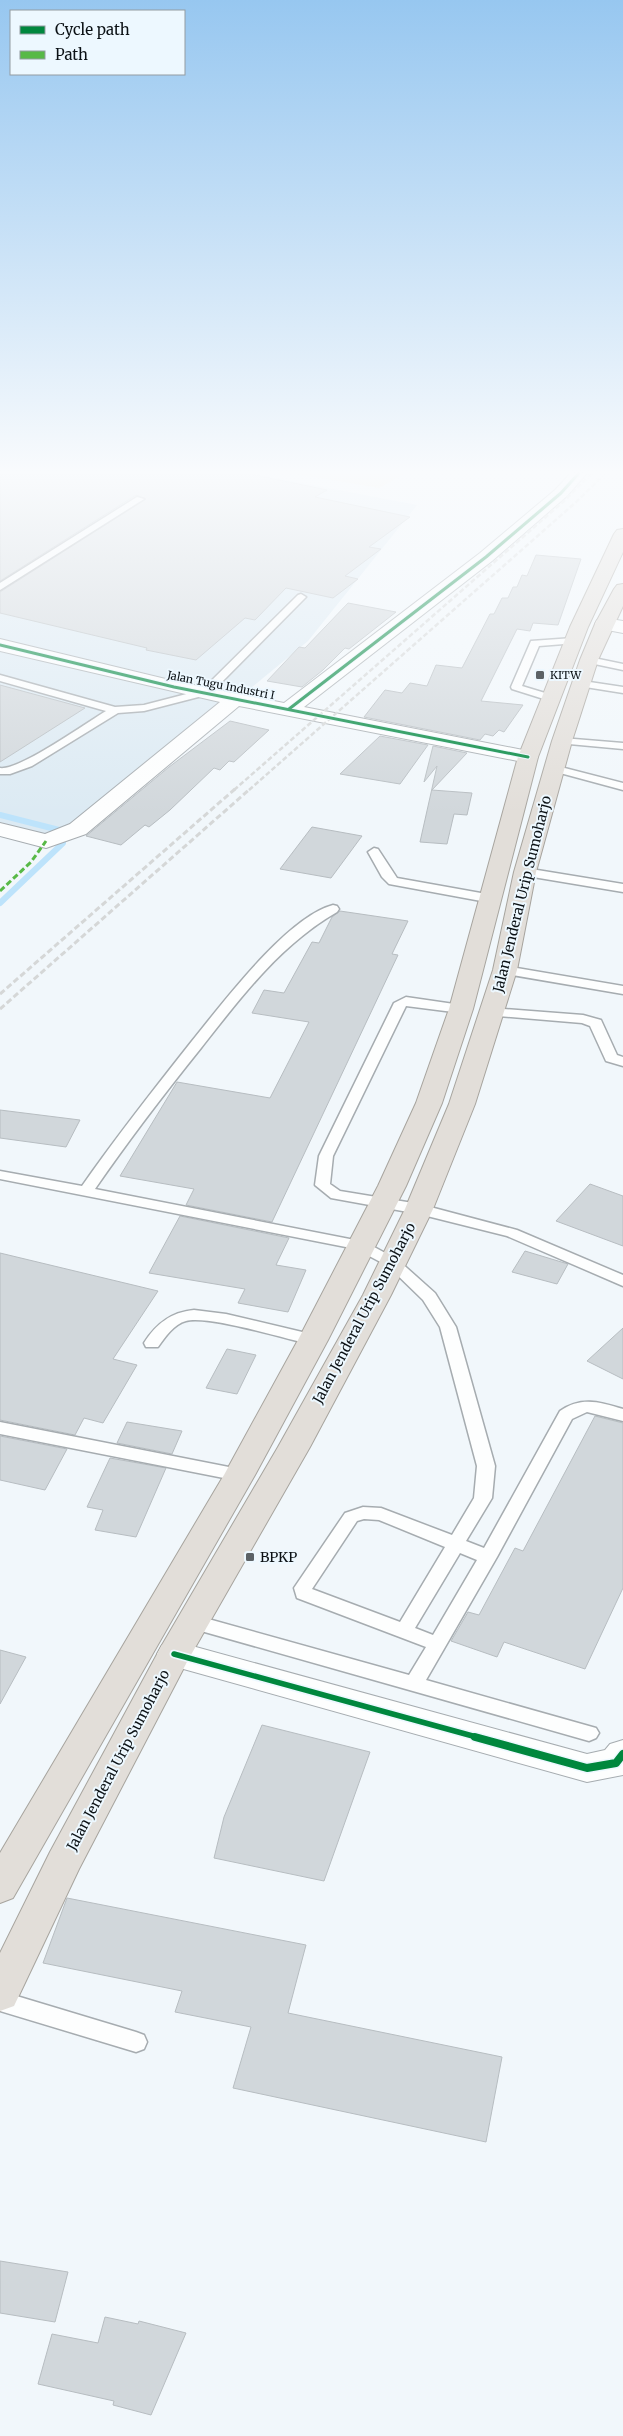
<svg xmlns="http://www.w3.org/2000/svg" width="623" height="2436" font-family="Merriweather,serif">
<rect width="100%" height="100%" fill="#f1f7fb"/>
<path fill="#dceaf3" d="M0,473H250L417,505L308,641L66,840L0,822Z"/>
<path fill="#f6e8d3" d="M291,473H406L379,488Z"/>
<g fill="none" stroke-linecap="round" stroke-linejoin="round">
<path stroke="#bde3fb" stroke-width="6" d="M0,815L63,831V843L0,903"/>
</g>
<path fill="#d1d7db" stroke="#b7bdc1" d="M0,473H245L327,490L315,497L410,517L369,547L381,549L345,576L358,579L333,598L286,588L255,620L245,618L196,660L146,650L147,648L0,613V592L146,499L136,495L0,581Z
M536,555L581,559L558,625L533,623L530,631L517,629L481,701L523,705L504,732L499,730L493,736L485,734L480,740L364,717L385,690L402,693L410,683L427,686L436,665L462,668L490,614H494L502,598H508L513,587H517L522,575L527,576Z
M348,603L396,612L349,649L345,648L323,670L302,687L267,681L299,647L305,648Z
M0,685L85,708L0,762Z
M230,721L269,730L234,762L229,761L220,770L214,768L170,810L149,827L145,825L121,845L86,836L169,767Z
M380,736L428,745L400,784L340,774Z
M433,746L467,753L432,790L472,793L467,815L454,814L447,844L420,842L437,766L424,782Z
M312,827L362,836L331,878L280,869Z
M340,911L408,921L392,954L398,955L272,1222L186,1205L194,1189L120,1176L177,1082L270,1098L309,1022L252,1013L264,990L284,993L312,942L319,943L332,917Z
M0,1110L80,1120L66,1147L0,1138Z
M590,1184L623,1196V1246L556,1221Z
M180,1216L289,1238L276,1265L306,1270L288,1312L238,1303L245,1289L149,1273Z
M525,1251L568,1264L557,1284L512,1272Z
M0,1253L158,1291L113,1359L137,1365L103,1423L84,1418L75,1435L0,1420Z
M623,1328V1379L587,1361Z
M227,1349L256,1355L237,1394L206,1388Z
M595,1416L623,1423V1588L585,1669L504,1642L497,1657L451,1641L468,1612L479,1615L515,1548L523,1551Z
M127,1422L182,1431L172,1454L117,1443Z
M0,1436L67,1449L45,1490L0,1480Z
M110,1458L166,1468L136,1537L95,1530L103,1510L87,1507Z
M0,1650L26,1657L0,1704Z
M262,1725L370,1752L324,1881L214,1858L224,1817Z
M67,1898L306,1945L288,2013L502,2057L486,2142L233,2088L251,2027L175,2012L182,1991L43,1963Z
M0,2261L68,2272L55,2322L0,2313Z
M105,2317L138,2324L139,2321L186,2333L151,2415L113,2405L114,2401L38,2384L52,2334L98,2343Z"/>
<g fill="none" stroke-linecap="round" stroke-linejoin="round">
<g stroke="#a6acb0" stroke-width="3">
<path id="service" d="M137,497L144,499L0,590V583Z
M301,594L306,597L304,599L210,694L144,711L118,713L32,766L10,774H0V768C19,771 86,723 106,711L0,681V675L115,707L144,705L202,690L298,595Z
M573,638L578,641L577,643L539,646L522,686L555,696V700H547L512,689L511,687L531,641Z
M589,657L623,664V670L585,662V658Z
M583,681L623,687V693L579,686V682Z
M562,738L623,743V749L558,743L556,741Z
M553,765L623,783V790L549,770L547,768Z
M374,848L378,849L397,878L492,895L498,899L492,903L389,884L382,877L368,852Z
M525,868L623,884V892L521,875L519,872Z
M333,905L337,906L339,909L337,912C280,945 241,997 201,1048C164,1094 128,1141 95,1189L365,1242L398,1260L435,1293L456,1327L495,1466L492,1498L466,1541L484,1548L560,1411C581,1396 600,1402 623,1409V1421L587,1412L572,1419L497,1557L426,1680L596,1728L599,1733L596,1738L589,1741L194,1629L188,1627L185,1622L188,1617L194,1615L409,1675L426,1647L297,1598L294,1588L345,1513L363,1507L381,1508L452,1535L474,1498L477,1466L440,1327L423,1300L388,1266L356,1249L0,1179V1171L82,1186C117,1136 154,1089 192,1041C222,1004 287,917 333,905ZM364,1519L379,1520L445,1547L400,1622L312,1589L357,1521ZM460,1553L477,1560L433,1635L415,1628Z
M505,966L623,986V994L500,973L499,970Z
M406,997L461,1005L468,1009L461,1013L406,1006L333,1156L330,1184L340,1191L419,1204L517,1230L623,1275V1286L507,1236L419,1214L331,1198L315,1185L319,1156L394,1003Z
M491,1008L583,1015L601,1020L617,1055L623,1057V1066L606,1061L590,1026L582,1023L486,1015L484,1012Z
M194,1310L226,1314L319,1336L321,1340L319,1344L313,1345C287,1339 208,1315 186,1321C174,1324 165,1337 158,1347H146L144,1343C156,1324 171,1312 194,1310Z
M0,1422L239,1469L245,1471L248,1475L245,1479L239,1481L0,1434Z
M0,1991L136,2032L144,2035L147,2042L144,2049L136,2052L0,2011Z"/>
</g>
<g stroke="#a6acb0" stroke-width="2">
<path id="minor" d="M571,473H587L567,496L492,561L304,707L528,751L535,753L538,757L535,761L528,763L239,706L86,834L46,848L0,836V823L45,834L70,824L220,702L0,651V639L174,681L284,703L480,553L555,490Z
M604,618L623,621V633L597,628L595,624L597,620Z
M174,1641L587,1754L605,1750L610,1744L623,1740V1775L587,1782L162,1663L157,1654L162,1645Z"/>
</g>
<g stroke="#a7a49e" stroke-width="2">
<path id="trunk" d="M623,529V552L588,627L538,757L473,1009L442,1103L406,1186L328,1340L255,1475L13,1898L0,1903V1853L224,1475L298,1340L378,1186L416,1103L449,1009L518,757L570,627L614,534L617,530Z
M623,584V606L598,660L572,741L536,872L517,970L475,1104L433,1209L391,1295L310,1447L188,1660L79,1869L14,2006L0,2011V1953L50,1852L162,1645L278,1447L363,1295L405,1209L449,1104L493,970L514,872L552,741L580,660L595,624L614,589L617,585Z"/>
</g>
<use href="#service" fill="#fdfefe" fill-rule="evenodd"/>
<use href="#minor" fill="#fdfefe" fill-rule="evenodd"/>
<use href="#trunk" fill="#e2ded9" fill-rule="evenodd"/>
<path stroke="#d5d7d7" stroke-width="2.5" stroke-dasharray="5 2.5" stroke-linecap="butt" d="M234,790L564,501L592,473
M249,790L575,503L606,473"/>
<path stroke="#d5d7d7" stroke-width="3" stroke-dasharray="6 3" stroke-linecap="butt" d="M0,994L235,789
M0,1009L250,789"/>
<path stroke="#58b947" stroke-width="3" stroke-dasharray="6 3" stroke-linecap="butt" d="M0,891L31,862L46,841"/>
<g stroke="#edf8ff" stroke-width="5">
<path id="cycleway-far2" d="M0,645L174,687L528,757
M289,709L486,557L561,493L579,473"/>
</g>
<g stroke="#edf8ff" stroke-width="9">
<path id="cycleway-far1" d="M174,1654L480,1738"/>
</g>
<g stroke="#edf8ff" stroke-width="11">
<path id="cycleway" d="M475,1737L587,1768L616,1763L623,1754"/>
</g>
<use href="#cycleway-far2" stroke="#00873e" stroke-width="3"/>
<use href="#cycleway-far1" stroke="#00873e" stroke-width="5.5"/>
<use href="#cycleway" stroke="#00873e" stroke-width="8"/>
</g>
<linearGradient id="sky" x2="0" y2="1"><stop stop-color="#97c7f0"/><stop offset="0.58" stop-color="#f9fbfd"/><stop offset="1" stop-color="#f9fbfd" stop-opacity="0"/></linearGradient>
<rect width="623" height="814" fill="url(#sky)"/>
<g fill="#5c6266" stroke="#edf8ff" stroke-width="2">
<rect x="535" y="670" width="10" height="10" rx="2.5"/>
<rect x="245" y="1552" width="10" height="10" rx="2.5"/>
</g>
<g text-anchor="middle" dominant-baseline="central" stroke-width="4" stroke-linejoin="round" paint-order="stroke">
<g font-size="11" fill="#0b1115" stroke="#edf8ff" text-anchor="start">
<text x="550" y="675">KITW</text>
</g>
<g font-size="11" fill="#0b1115" stroke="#edf8ff">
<text transform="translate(221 685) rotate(11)">Jalan Tugu Industri I</text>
</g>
<g font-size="14" fill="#0b1115" stroke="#edf8ff">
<text transform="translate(522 894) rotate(-76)">Jalan Jenderal Urip Sumoharjo</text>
<text transform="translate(364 1313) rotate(-62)">Jalan Jenderal Urip Sumoharjo</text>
<text transform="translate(118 1760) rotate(-62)">Jalan Jenderal Urip Sumoharjo</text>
</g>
<g font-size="14" fill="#0b1115" stroke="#edf8ff" text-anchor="start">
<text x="260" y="1557">BPKP</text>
</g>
</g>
<rect x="10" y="10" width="175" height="65" fill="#edf8ff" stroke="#939ca1"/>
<rect x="20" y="26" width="25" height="8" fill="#00873e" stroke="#939ca1"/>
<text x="55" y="35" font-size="15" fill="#0b1115">Cycle path</text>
<rect x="20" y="51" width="25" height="8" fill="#58b947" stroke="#939ca1"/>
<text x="55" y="60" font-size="15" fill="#0b1115">Path</text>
</svg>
